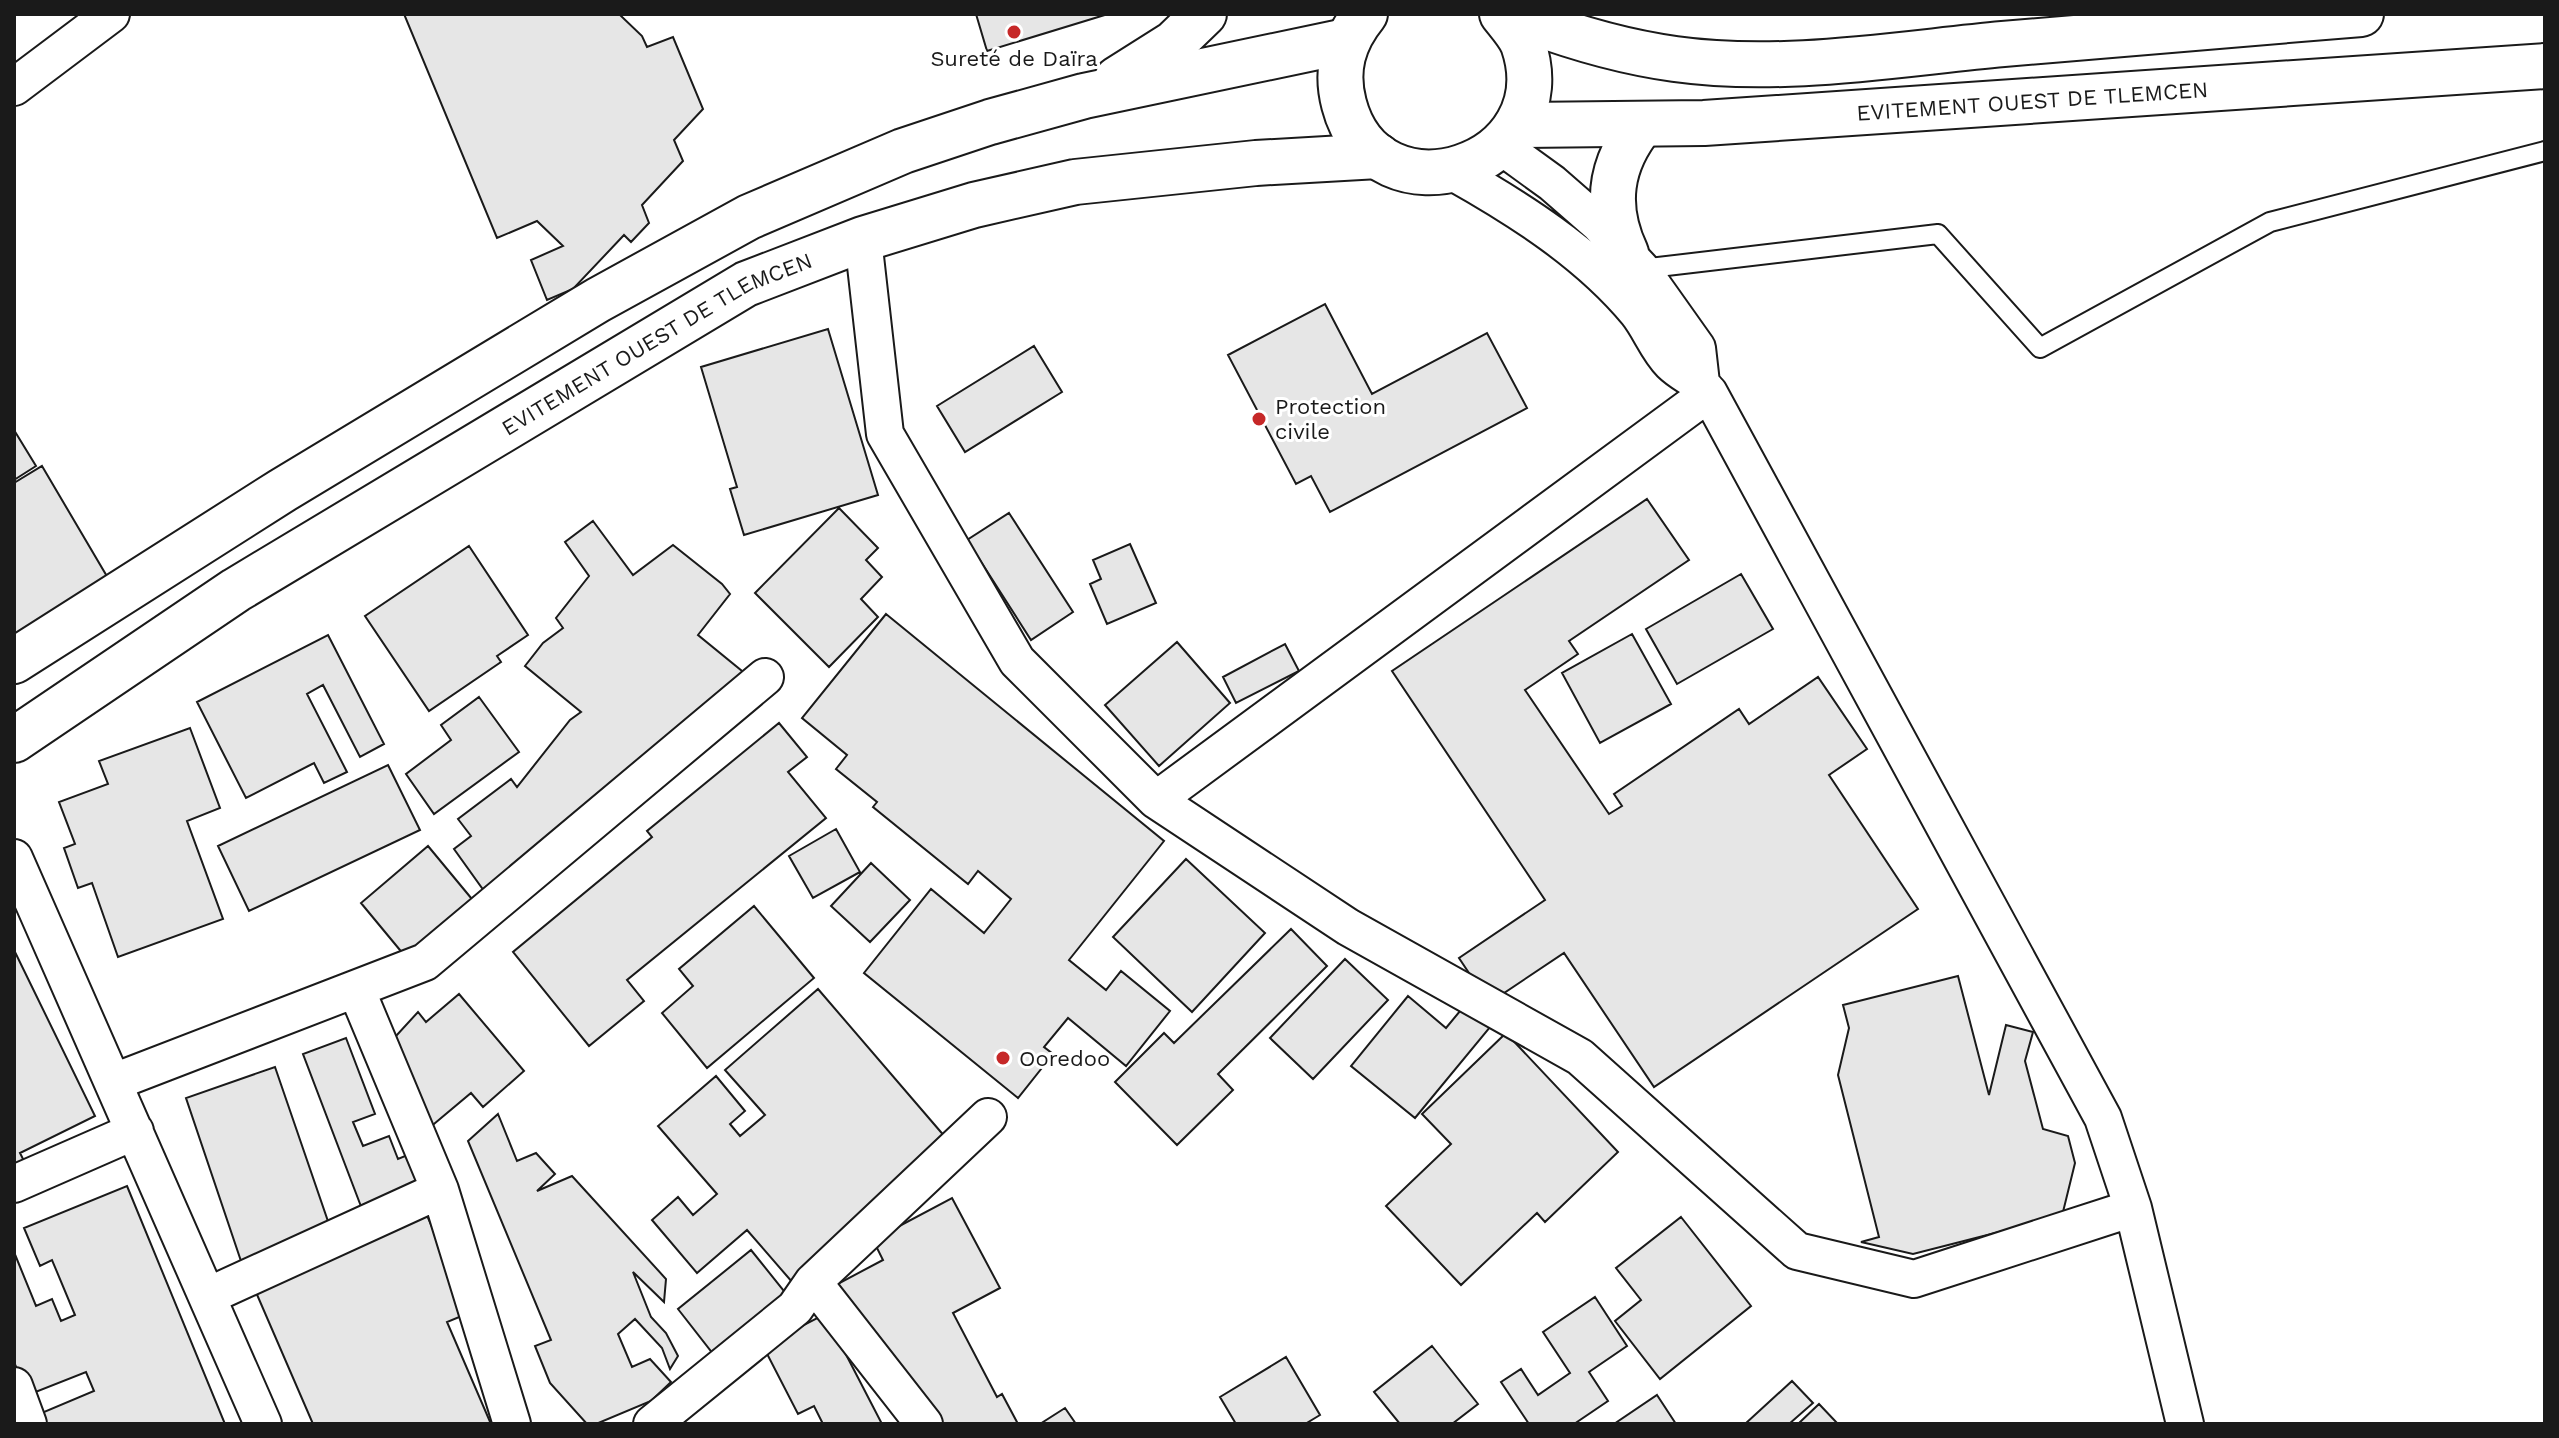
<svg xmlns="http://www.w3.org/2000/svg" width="2559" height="1438" font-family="'Work Sans',sans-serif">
<rect width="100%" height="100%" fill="#fff"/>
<path fill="#e6e6e6" stroke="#1a1a1a" stroke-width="2" d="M404,14H619L642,36L647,47L673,37L703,109L674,140L683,161L642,205L649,223L631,242L624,235L573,289L547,300L531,260L563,246L537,221L497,238Z
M976,14H1108L987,51Z
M1325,304L1372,394L1487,333L1527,408L1330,512L1311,476L1296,484L1228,355Z
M828,329L878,495L744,535L730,489L737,487L701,367Z
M1034,346L1062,392L965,452L937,406Z
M14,430L36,466L14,480Z
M42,466L115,590L14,650V483Z
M1647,499L1689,560L1569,641L1578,654L1525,690L1609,814L1622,806L1614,794L1739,709L1749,724L1818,677L1867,749L1829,775L1918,909L1654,1087L1564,953L1489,1003L1459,958L1545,900L1392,671Z
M839,508L878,548L866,560L882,577L861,599L878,617L829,667L755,593Z
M1009,513L1073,612L1031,640L967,540Z
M593,521L633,575L673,545L722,584L730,594L698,635L742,671L756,691L492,902L454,849L471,836L458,819L511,779L517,787L570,720L581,712L525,666L543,643L563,628L556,618L589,576L565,542Z
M1130,544L1156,603L1107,624L1090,584L1101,579L1093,560Z
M469,546L528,635L497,656L501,662L429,711L365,616Z
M1741,574L1773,629L1677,684L1646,629Z
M886,614L1164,841L1069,960L1106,990L1121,971L1170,1011L1126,1066L1068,1018L1044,1047L1053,1054L1018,1098L864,973L931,889L984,933L1011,899L978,871L968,884L873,807L877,802L836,769L847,755L802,718Z
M1632,634L1671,704L1600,743L1562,673Z
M328,635L384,744L360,757L323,685L307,694L347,772L324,783L314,763L246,798L197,702Z
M1177,642L1230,703L1159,766L1105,705Z
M1285,644L1299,671L1236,703L1223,677Z
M479,697L519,752L434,814L406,774L451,740L441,725Z
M779,723L807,757L788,772L826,818L627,980L644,1001L589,1046L513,952L652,837L647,831Z
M190,728L220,808L187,821L223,919L118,957L92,883L78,888L64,848L75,844L59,802L108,784L99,761Z
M388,765L420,830L249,911L218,846Z
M836,829L860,872L813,898L789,856Z
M428,846L481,910L414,967L361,903Z
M1186,859L1265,933L1192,1012L1113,937Z
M871,863L910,900L870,942L831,906Z
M754,906L814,978L707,1068L662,1013L693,986L679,969Z
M1291,929L1327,966L1218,1074L1233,1090L1177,1145L1115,1082L1164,1033L1174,1043Z
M14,950L95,1116L20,1153L27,1167L14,1173Z
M1345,959L1388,1000L1313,1079L1270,1038Z
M1958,976L1989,1095L2006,1025L2033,1032L2025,1061L2043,1129L2068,1136L2075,1163L2062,1216L1913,1254L1861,1242L1879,1237L1838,1075L1849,1028L1843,1005Z
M818,989L952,1145L793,1283L747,1230L697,1273L652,1220L678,1197L693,1215L717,1194L658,1126L716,1076L745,1111L730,1124L740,1136L765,1115L725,1070Z
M459,994L524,1071L483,1107L471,1093L428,1129L385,1048L418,1012L426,1022Z
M1408,996L1446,1028L1465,1005L1491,1026L1415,1118L1351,1066Z
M1506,1033L1618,1152L1545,1222L1537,1213L1461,1285L1386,1206L1451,1144L1422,1114Z
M346,1038L375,1114L353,1122L363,1146L389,1136L398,1159L410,1154L421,1186L362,1209L303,1054Z
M275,1067L332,1233L242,1264L186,1098Z
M498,1114L517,1161L536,1153L555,1174L537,1191L572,1176L666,1279L664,1302L633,1272L651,1317L666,1333L678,1356L670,1369L662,1348L635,1319L618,1334L632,1367L650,1359L671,1382L651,1401L596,1424H587L550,1383L535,1346L551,1340L468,1141Z
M127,1186L225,1424H34L32,1417L94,1391L86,1372L28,1395L14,1362V1252L36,1306L52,1299L61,1321L75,1315L52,1260L40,1266L24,1228Z
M952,1198L1000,1288L953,1313L997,1397L1002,1394L1018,1424H923L830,1288L883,1260L873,1240Z
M426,1213L469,1313L447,1322L491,1424H313L255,1290Z
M1681,1217L1751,1306L1660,1379L1615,1321L1641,1300L1616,1268Z
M751,1250L788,1296L714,1355L678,1309Z
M1595,1297L1627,1346L1589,1372L1608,1401L1574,1424H1529L1501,1382L1521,1369L1538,1395L1570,1373L1543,1332Z
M825,1314L882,1424H823L814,1406L798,1414L763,1346Z
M1432,1346L1478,1404L1452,1424H1400L1374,1392Z
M1286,1357L1320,1415L1305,1424H1236L1220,1397Z
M1792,1381L1813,1403L1789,1424H1745Z
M1657,1395L1676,1424H1614Z
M1819,1404L1838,1424H1798Z
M1065,1408L1076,1424H1040Z"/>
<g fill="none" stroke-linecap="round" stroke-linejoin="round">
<g stroke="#1a1a1a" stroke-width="22">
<path id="lane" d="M1641,269L1938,234L2040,348L2270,222L2545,151"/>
</g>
<g stroke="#1a1a1a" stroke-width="40">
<path id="street" d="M14,87L111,14
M1501,146L1552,183L1599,224L1641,269L1697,348L1701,383
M1453,172C1519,209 1588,253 1637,312C1650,328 1657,349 1671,363C1683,375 1698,379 1709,393L2103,1118L2133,1208L2185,1424
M863,239L885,434L1017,661L1156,800L1348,927L1580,1057L1797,1251L1914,1279L2133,1208
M1156,800L1709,393
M14,858L263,1424
M356,989L440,1190L512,1424
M114,1082L425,962L765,677
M14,1184L135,1131
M813,1282L924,1424
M208,1296L440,1190
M14,1386L28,1424
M652,1424L795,1308L813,1282L988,1117"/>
</g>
<g stroke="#1a1a1a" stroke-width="48">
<g id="highway">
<path d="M1365,14C1343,41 1335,70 1344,104C1376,228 1566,168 1523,44C1519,34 1509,23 1502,14"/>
<path d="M1512,14C1565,35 1618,51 1675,59C1782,74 1896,54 2003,44C2122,34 2242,24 2361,14"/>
<path d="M1117,79L1174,43L1204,14"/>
<path id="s1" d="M1517,125L1704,123L2545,66"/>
<path d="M1626,253C1604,206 1610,164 1642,124"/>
<path d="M14,661L283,490L598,300L749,217L903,151L990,122L1084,96L1346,41"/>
<path id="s2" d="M14,740L236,590L746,284L863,239L974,205L1075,182L1256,163L1378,156"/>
</g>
</g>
<use href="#lane" stroke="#fff" stroke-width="18"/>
<use href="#street" stroke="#fff" stroke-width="36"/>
<use href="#highway" stroke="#fff" stroke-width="44"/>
</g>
<g fill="#c62828" stroke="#fff" stroke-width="3">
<circle cx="1014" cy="32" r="8"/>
<circle cx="1259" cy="419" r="8"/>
<circle cx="1003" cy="1058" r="8"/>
</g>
<g text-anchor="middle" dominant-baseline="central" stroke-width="6" stroke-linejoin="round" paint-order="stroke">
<g font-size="22" fill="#1a1a1a" stroke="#fff" text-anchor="start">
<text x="1014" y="58" text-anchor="middle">Sureté de Daïra</text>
<text x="1275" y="406">Protection<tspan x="1275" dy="25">civile</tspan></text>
<text x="1019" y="1058">Ooredoo</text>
</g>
<g font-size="22" fill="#1a1a1a" stroke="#fff">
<text stroke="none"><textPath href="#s1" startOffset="516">EVITEMENT OUEST DE TLEMCEN</textPath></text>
<text stroke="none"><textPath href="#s2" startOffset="756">EVITEMENT OUEST DE TLEMCEN</textPath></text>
</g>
</g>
<rect width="2559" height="1438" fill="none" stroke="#1a1a1a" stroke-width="32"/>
</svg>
